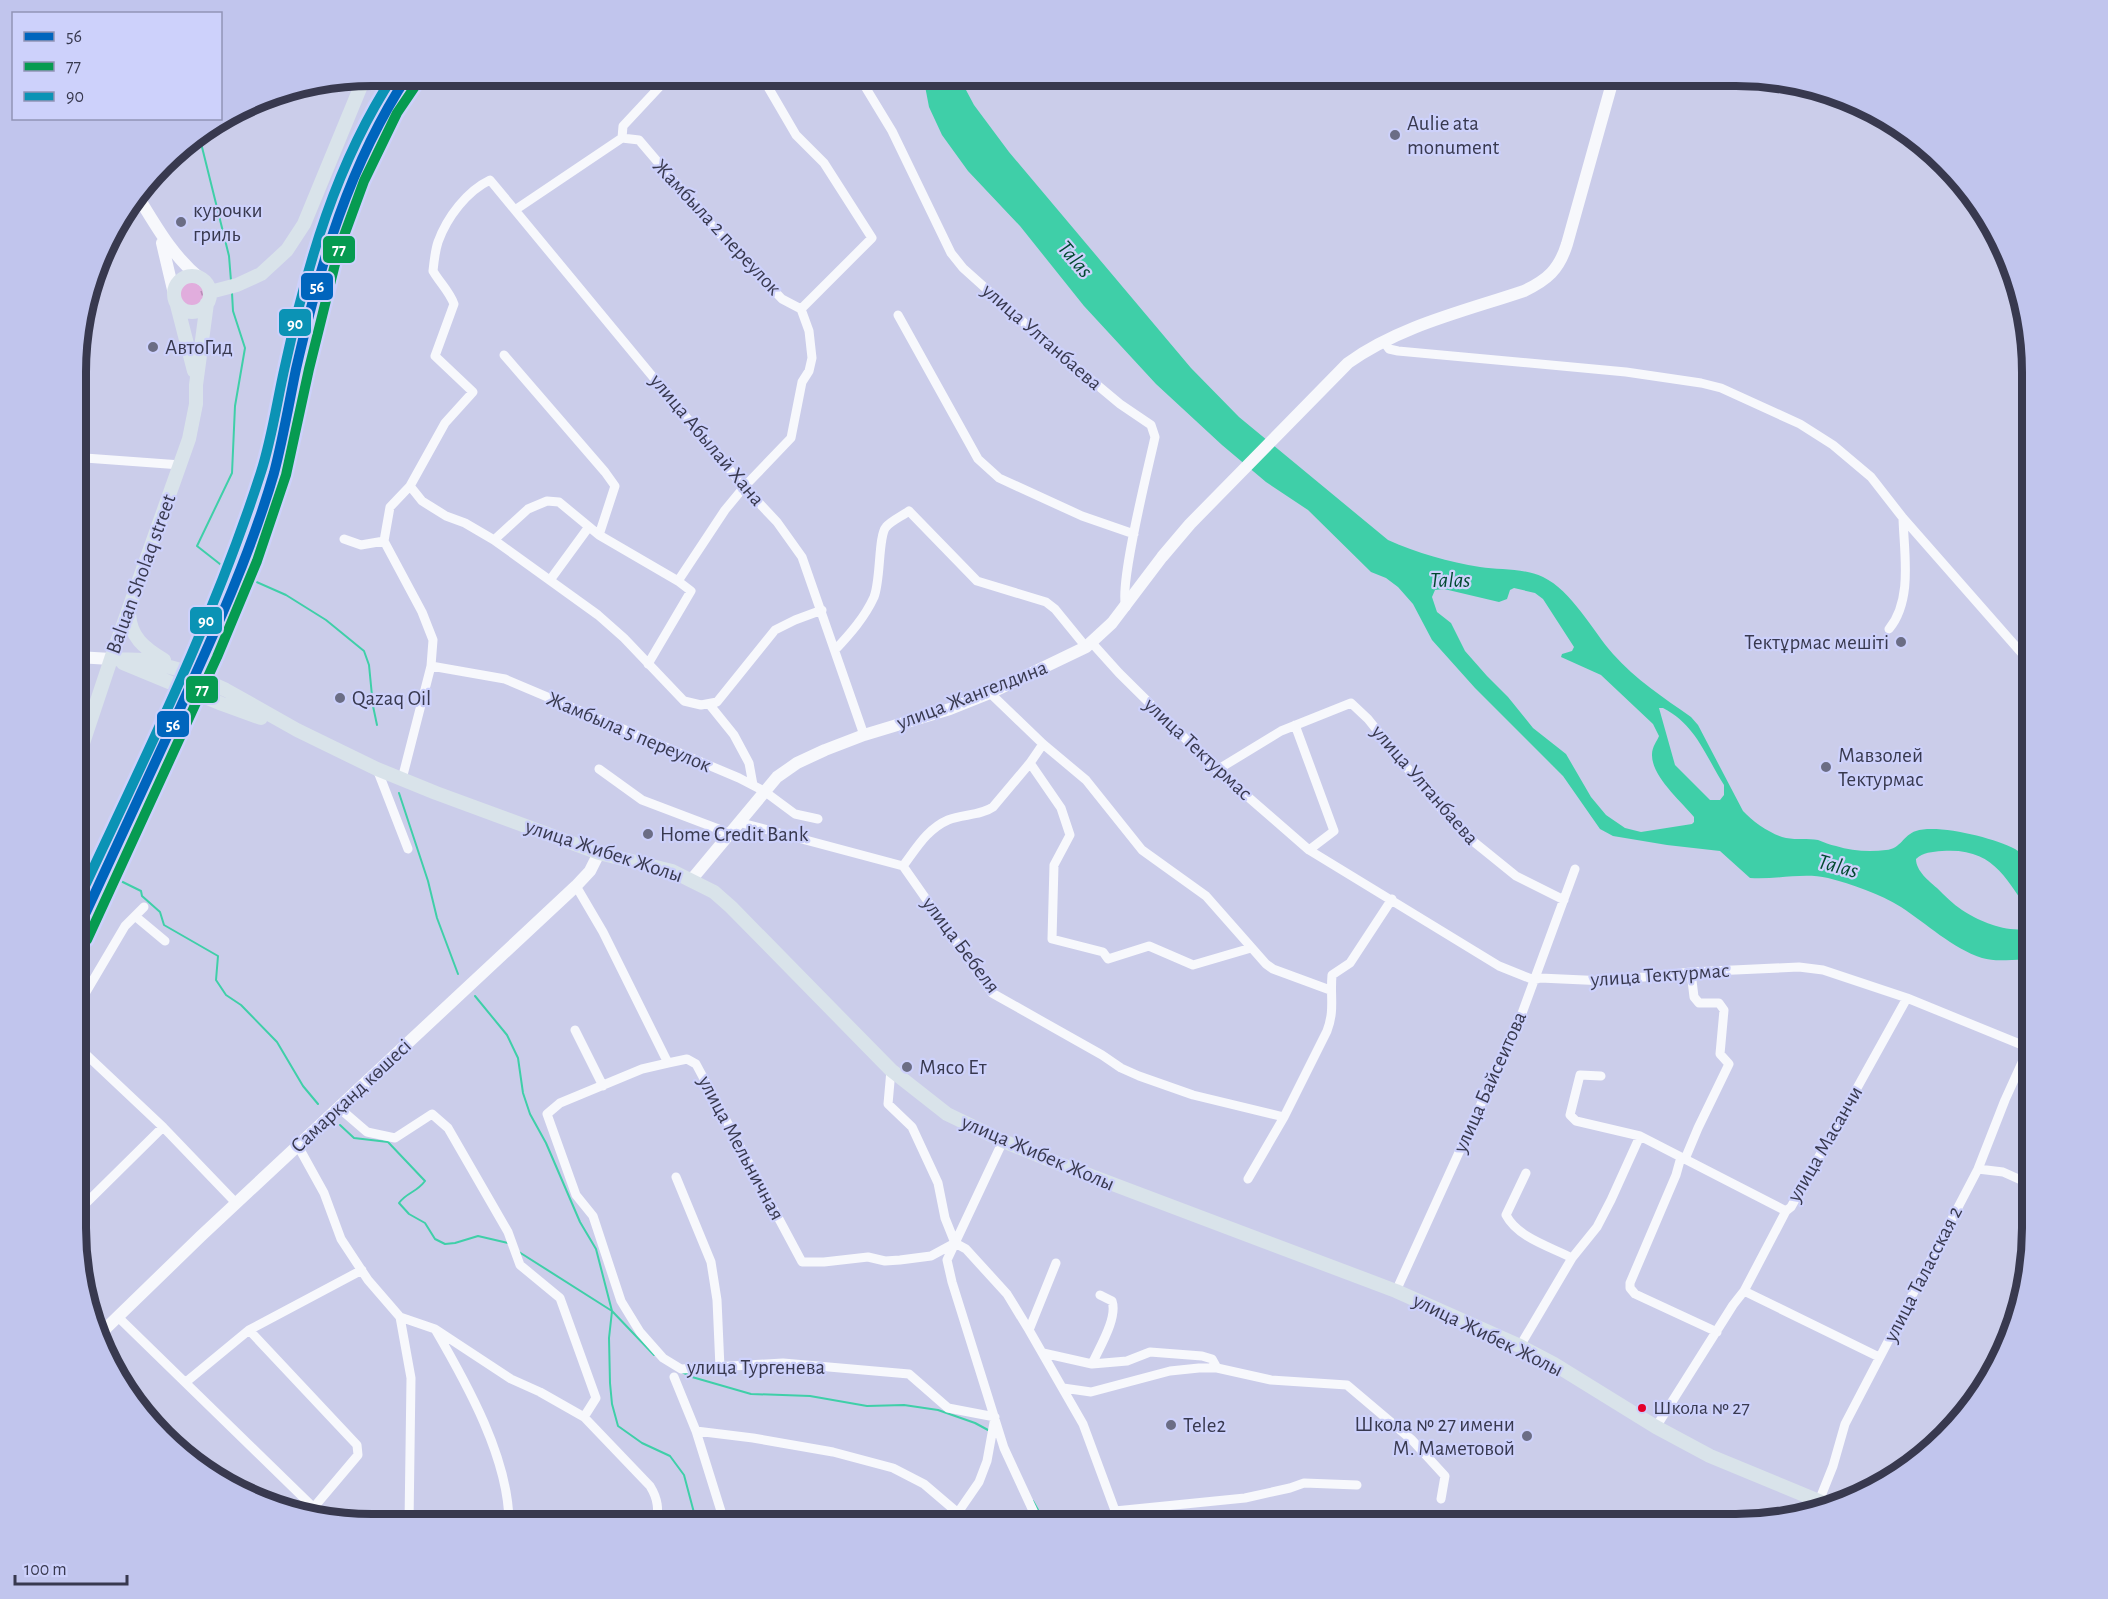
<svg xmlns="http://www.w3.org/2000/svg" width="2108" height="1599" font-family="'Alegreya Sans',sans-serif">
<defs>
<pattern id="grass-tufts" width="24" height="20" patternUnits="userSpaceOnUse" patternTransform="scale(1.5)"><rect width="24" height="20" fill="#e1addd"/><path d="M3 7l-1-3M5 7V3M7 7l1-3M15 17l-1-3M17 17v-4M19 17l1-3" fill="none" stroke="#b78eb6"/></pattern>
</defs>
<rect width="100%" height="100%" fill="#cbcdea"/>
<path fill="url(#grass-tufts)" d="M180 294a12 12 0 1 1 24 0a12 12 0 1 1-24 0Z"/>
<path fill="#3fcfa8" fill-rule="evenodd" d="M920,75H958L974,105L1009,152L1191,368L1239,417L1388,540C1417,553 1449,562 1480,567C1500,570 1524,568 1543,577C1572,591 1592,630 1613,654C1635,679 1664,698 1691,717L1698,725L1743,811C1753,822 1772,835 1786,838C1797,840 1808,838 1818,840C1824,842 1830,845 1836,846C1851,851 1870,852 1886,850C1901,849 1903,835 1916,831C1938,824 1994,838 2015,849C2022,853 2027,858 2033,863V917C2006,880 1995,847 1942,851C1932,852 1923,852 1916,859C1916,871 1929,881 1937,888C1945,896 1953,904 1962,910C1980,922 2011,935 2033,927V960C2016,958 1999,963 1982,958C1952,948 1927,924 1901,907C1880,894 1852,884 1828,878C1803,872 1776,880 1750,878L1720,851L1667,845L1613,836L1600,829L1563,776L1475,688L1432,640L1413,604L1398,587L1386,578L1371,572L1308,510L1266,482L1222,445L1156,384L1084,306L1020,226L968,171L942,135L929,107L925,86ZM1514,588L1535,593L1543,599L1574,647L1572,651L1562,654L1561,657L1601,675L1653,724L1659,736C1657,741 1652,747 1652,754C1651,776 1681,801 1694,817V822L1692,824L1641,832L1625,828L1606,815L1591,797L1566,754L1533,728L1508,697L1487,676L1465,651L1451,623L1437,612L1432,597L1435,590L1444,589L1499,602L1507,599L1510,590ZM1659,708H1663C1696,725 1705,755 1724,785V795L1720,800H1710L1675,765Z"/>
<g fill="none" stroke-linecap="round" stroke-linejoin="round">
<path stroke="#3fcfa8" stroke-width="2" d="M199,135L229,256L231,281
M232,293L233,311L245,348L235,406L232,473L197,546L225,568L286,595L326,620L364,651L369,665L373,706L377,725
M399,793L428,881L437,918L458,974
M2024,858L2033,854
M76,859L141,891L142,896L160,912L164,925L218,956L216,980L226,995L241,1005L277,1042L303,1086L318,1104
M475,996L507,1035L518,1058L523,1093L530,1114L546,1143L580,1222L596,1249L612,1311L609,1338L610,1383L612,1404L618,1426L642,1443L670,1456L684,1475L697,1524
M340,1125L354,1138L388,1142L425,1181C416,1193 407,1192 399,1203L409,1214L425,1223L435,1239L445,1244L455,1243L478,1236L508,1243
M519,1252L612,1311L654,1355
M682,1372L692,1377L751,1394L810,1396L867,1406L904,1405L938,1410L975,1423L988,1430
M1033,1501L1042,1517"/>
<path stroke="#f7f8fc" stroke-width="9" d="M761,75L796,135L824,163L872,238L801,309
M858,75L892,131L951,253L963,268L1041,338L1120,404L1151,425L1155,437C1149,465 1118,587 1126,607
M622,138L639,140L714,228L782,299L801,309L809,331L812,358L809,371L802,382L791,438L744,487L725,510L678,581L691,591L648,664
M515,210L622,138L623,126L665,81L663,75
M898,315L978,459L999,478L1082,516L1134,534
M1384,342L1389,349L1398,351L1626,372L1701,383L1721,388L1800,424L1833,445L1871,477L1903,518L2033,666
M504,355L605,472L615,486L599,535
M85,458L181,465
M77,480L85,458L77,438
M410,486L422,501L446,516L465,523L494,540L598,615L624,638L684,701L701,705L717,702L775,630L795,620L822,610
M344,539L361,545L384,541
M494,540L528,509L547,501L559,502L599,535L678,581
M550,580L588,528
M1889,629C1913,600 1904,553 1903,518
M1092,643L1119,673L1217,770L1309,850L1499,966L1534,980L1540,978L1606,981L1691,972L1799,967L1823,970L1907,998L2032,1049
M835,650C850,634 865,617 874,597C881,580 878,536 886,527C891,521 902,516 909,511L977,581L1046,602L1055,609L1086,647
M431,666L505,679L739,778L764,791L795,814L818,819
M990,693L1043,744L1086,780L1142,850L1206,896L1266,964L1273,969L1330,990
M709,704L734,735L749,763L753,785
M1295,725L1334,831L1309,850
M1043,744L1030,763L1061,808L1070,835L1054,865L1052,939L1103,952L1108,959L1149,946L1193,965L1251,948
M377,769L408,849
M599,769L642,800L729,833
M1217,770L1281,731L1351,703L1368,719L1432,799L1474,842L1516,876L1564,900
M402,779L431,666L433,640L422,612L384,541L390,507L410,486L445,423L473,392L435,356L454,304C449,291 440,283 433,271C434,261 435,251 438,242C447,217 467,191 490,180L744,487L777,522L802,557L864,735
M738,822L903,866L992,993L1102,1055L1121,1068L1139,1076L1193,1095L1284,1117
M903,866C916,849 927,829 948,820C963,814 980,816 993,807L1030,763
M576,886L603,932L668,1063L687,1059L696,1064L802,1262H824L868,1257L885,1261L900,1260L931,1256L955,1243L966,1249L1007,1294L1029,1330L1083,1424L1120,1524
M135,916L165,941
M76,1009L125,926L144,907
M575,1030L603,1086
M76,1045L163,1127L236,1203
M668,1063L642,1069L560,1103L547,1114L576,1195L593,1216L621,1301L640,1332L663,1358L681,1369L783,1363L909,1374L948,1408L995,1417L987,1461L979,1482L950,1524
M891,1070L888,1104L912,1127L938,1183L945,1218L955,1243
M1601,1076L1580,1075L1570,1115L1576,1121L1640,1136L1786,1211
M338,1107L367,1132L395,1138L432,1114L448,1128L508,1232L520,1265L560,1298L596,1398L584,1417
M1003,1141L947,1260L952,1282L1004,1448L1035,1515L1044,1524
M298,1146L324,1193L341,1239L368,1280L400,1317L411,1378L409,1523
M1681,1157L1676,1175L1630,1283V1288L1635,1294L1717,1332
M1685,1159L1698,1128L1729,1064L1720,1054L1724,1010L1719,1003H1699L1694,997L1691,972
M1978,1169L2003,1172L2032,1185
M1526,1173L1506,1215C1518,1238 1551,1247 1572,1258
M676,1177L711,1262L717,1300L720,1368
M1248,1179L1284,1117L1327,1031C1335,1010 1330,997 1332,975L1350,963L1392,899
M76,1213L163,1127
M1396,1291L1521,1016L1575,869
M1744,1291L1879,1357
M2019,1304L2032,1234
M118,1317L314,1508
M400,1317L435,1329C467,1384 509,1459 509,1523
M435,1329L511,1379L540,1392L584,1417L650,1486C658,1499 659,1509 656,1524
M249,1330L357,1445L358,1455L309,1513
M1029,1330L1056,1263
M1520,1346L1572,1258L1597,1227L1611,1200L1640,1136
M1043,1353L1092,1364L1127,1361L1150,1352L1202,1356L1212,1359L1217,1368
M1092,1364C1099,1348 1118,1318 1112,1301L1100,1295
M674,1377L696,1431L725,1524
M186,1382L249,1330L362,1270
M1063,1388L1091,1392L1170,1371L1199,1368H1217L1271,1380L1347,1385L1412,1440L1445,1476L1441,1499
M1656,1427L1733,1305L1744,1291L1786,1211L1791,1207L1907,998
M696,1431L753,1438L833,1452L893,1468L924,1484L958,1513
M1819,1501L1833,1466L1845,1424L1978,1169L2005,1100L2029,1047
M1115,1511L1245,1498L1290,1488L1304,1483L1357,1485
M579,1518L582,1523"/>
<path stroke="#f7f8fc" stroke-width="12" d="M137,195C156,226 173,257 202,280
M162,243L174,294
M77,657L111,659
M692,879L777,777L797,763L825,750L864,735L950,709L990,693L1086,647L1112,623L1162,557L1190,524L1348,363C1399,326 1465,311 1524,291C1547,280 1559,270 1567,244L1614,76
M99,1335L201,1236L576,886L590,871L599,853"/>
<path stroke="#d9e3ea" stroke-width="14" d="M174 294a18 18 0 1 1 36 0a18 18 0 1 1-36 0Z
M210,292L237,285L261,274L287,250L304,224L365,76
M177,305L194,371
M129,613C130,637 144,648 164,660
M111,659L145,660L184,671L226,690L297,730L377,769L436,793L599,853L672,871L714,892L731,907L891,1070L947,1114L1003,1141L1057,1163L1396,1291L1520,1346L1554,1364L1656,1427L1710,1456L1831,1506
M123,663L222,704L261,718
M77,761L111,659L189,439L196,404V385L207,303"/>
<g stroke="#cdd1fb" stroke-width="15">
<path id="rail-1" d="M76,934C110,861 144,788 177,715C213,636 250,556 274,473C283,439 289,403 296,369C320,264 349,165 408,75"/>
</g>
<g stroke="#cdd1fb" stroke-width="15">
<path id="rail-2" d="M87,940L217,657L257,561L286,475L309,369L338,252L364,181L397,113L418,82"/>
</g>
<g stroke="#cdd1fb" stroke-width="15">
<path id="rail-3" d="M76,905C142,763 213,622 261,472C272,438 277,401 285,366C307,265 336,163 394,75"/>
</g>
<use href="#rail-1" stroke="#0065bd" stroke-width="10"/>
<use href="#rail-2" stroke="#069b51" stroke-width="10"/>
<use href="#rail-3" stroke="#0b93b5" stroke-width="10"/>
</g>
<g fill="#6b6d85" stroke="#cdd1fb" stroke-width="2">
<circle cx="1395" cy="135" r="6"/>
<circle cx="181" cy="222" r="6"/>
<circle cx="153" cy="347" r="6"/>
<circle cx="1901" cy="642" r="6"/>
<circle cx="340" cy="698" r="6"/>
<circle cx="1826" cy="767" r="6"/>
<circle cx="648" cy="834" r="6"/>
<circle cx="907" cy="1067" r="6"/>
<circle cx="1171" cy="1425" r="6"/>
<circle cx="1527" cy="1436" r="6"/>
</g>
<circle fill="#e4002b" stroke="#cdd1fb" stroke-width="2" cx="1642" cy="1408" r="5"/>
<g text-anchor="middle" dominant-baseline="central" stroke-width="4.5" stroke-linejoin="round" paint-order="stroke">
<g font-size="20" fill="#38394f" stroke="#cdd1fb" text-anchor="start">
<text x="1653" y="1408">Школа № 27</text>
</g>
<g font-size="21" fill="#38394f" stroke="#cdd1fb" text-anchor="start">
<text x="1407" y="123">Aulie ata<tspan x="1407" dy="24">monument</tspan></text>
<text x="193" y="210">курочки<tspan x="193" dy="24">гриль</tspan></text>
<text x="165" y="347">АвтоГид</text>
<text x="1889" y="642" text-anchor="end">Тектұрмас мешіті</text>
<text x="352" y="698">Qazaq Oil</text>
<text x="1838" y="755">Мавзолей<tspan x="1838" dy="24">Тектурмас</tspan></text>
<text x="660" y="834">Home Credit Bank</text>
<text x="919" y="1067">Мясо Ет</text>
<text x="1515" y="1424" text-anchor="end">Школа № 27 имени<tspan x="1515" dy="24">М. Маметовой</tspan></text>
<text x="1183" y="1425">Tele2</text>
</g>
<g font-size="21" fill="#38394f" stroke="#cdd1fb">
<text transform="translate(717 227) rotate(47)">Жамбыла 2 переулок</text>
<text transform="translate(1042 337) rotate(41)">улица Ултанбаева</text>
<text transform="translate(707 440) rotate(50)">улица Абылай Хана</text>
<text transform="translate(141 574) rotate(-70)">Baluan Sholaq street</text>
<text transform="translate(972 695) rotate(-21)">улица Жангелдина</text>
<text transform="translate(629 732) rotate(23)">Жамбыла 5 переулок</text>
<text transform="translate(1198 749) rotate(43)">улица Тектурмас</text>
<text transform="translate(1425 785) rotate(49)">улица Ултанбаева</text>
<text transform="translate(604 851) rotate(18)">улица Жибек Жолы</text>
<text transform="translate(961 945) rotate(53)">улица Бебеля</text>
<text transform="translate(1660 975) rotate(-4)">улица Тектурмас</text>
<text transform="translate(1490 1082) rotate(-66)">улица Байсеитова</text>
<text transform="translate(351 1096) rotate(-43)">Самарқанд көшесі</text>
<text transform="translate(1825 1144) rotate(-60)">улица Масанчи</text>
<text transform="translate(741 1148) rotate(62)">улица Мельничная</text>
<text transform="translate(1038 1153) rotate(23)">улица Жибек Жолы</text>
<text transform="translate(1923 1274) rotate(-63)">улица Таласская 2</text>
<text transform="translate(1488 1335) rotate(26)">улица Жибек Жолы</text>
<text x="756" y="1367">улица Тургенева</text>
</g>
<g font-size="22" font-style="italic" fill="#01492f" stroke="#cdd1fb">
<text transform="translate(1075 259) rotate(49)">Talas</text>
<text x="1450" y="580">Talas</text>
<text transform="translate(1838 866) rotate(15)">Talas</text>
</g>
</g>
<path d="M0 0H2108V1599H0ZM372 86H1736A286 286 0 0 1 2022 372V1228A286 286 0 0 1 1736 1514H372A286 286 0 0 1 86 1228V372A286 286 0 0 1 372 86Z" fill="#c1c5ed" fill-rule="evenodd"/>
<path fill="none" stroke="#38394f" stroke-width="8" d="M372 86H1736A286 286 0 0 1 2022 372V1228A286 286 0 0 1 1736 1514H372A286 286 0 0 1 86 1228V372A286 286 0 0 1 372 86Z"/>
<g stroke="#cdd1fb" stroke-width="2">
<rect x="322" y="235" width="34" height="29" rx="6" fill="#069b51"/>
<rect x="300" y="272" width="34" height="29" rx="6" fill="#0065bd"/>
<rect x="278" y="308" width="34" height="29" rx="6" fill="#0b93b5"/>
<rect x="189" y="606" width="34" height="29" rx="6" fill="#0b93b5"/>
<rect x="185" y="675" width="34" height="29" rx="6" fill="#069b51"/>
<rect x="156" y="710" width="34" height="28" rx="6" fill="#0065bd"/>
</g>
<g font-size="16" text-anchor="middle" font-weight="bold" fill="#fff">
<text x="339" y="255">77</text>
<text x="317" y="292">56</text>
<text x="295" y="329">90</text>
<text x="206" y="626">90</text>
<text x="202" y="695">77</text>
<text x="173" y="730">56</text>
</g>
<rect x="12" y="12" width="210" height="108" fill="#cdd1fb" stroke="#9194b6" stroke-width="1.5"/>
<rect x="24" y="32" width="30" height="9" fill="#0065bd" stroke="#9194b6" stroke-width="1.5"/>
<text x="66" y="42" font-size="18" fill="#38394f">56</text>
<rect x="24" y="62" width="30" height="9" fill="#069b51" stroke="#9194b6" stroke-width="1.5"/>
<text x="66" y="72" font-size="18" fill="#38394f">77</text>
<rect x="24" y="92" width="30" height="9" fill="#0b93b5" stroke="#9194b6" stroke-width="1.5"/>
<text x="66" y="102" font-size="18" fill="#38394f">90</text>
<path d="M15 1575v9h112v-9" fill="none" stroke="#38394f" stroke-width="3"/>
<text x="24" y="1575" font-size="18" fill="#38394f" stroke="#cdd1fb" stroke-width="4.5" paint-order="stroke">100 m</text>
</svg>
